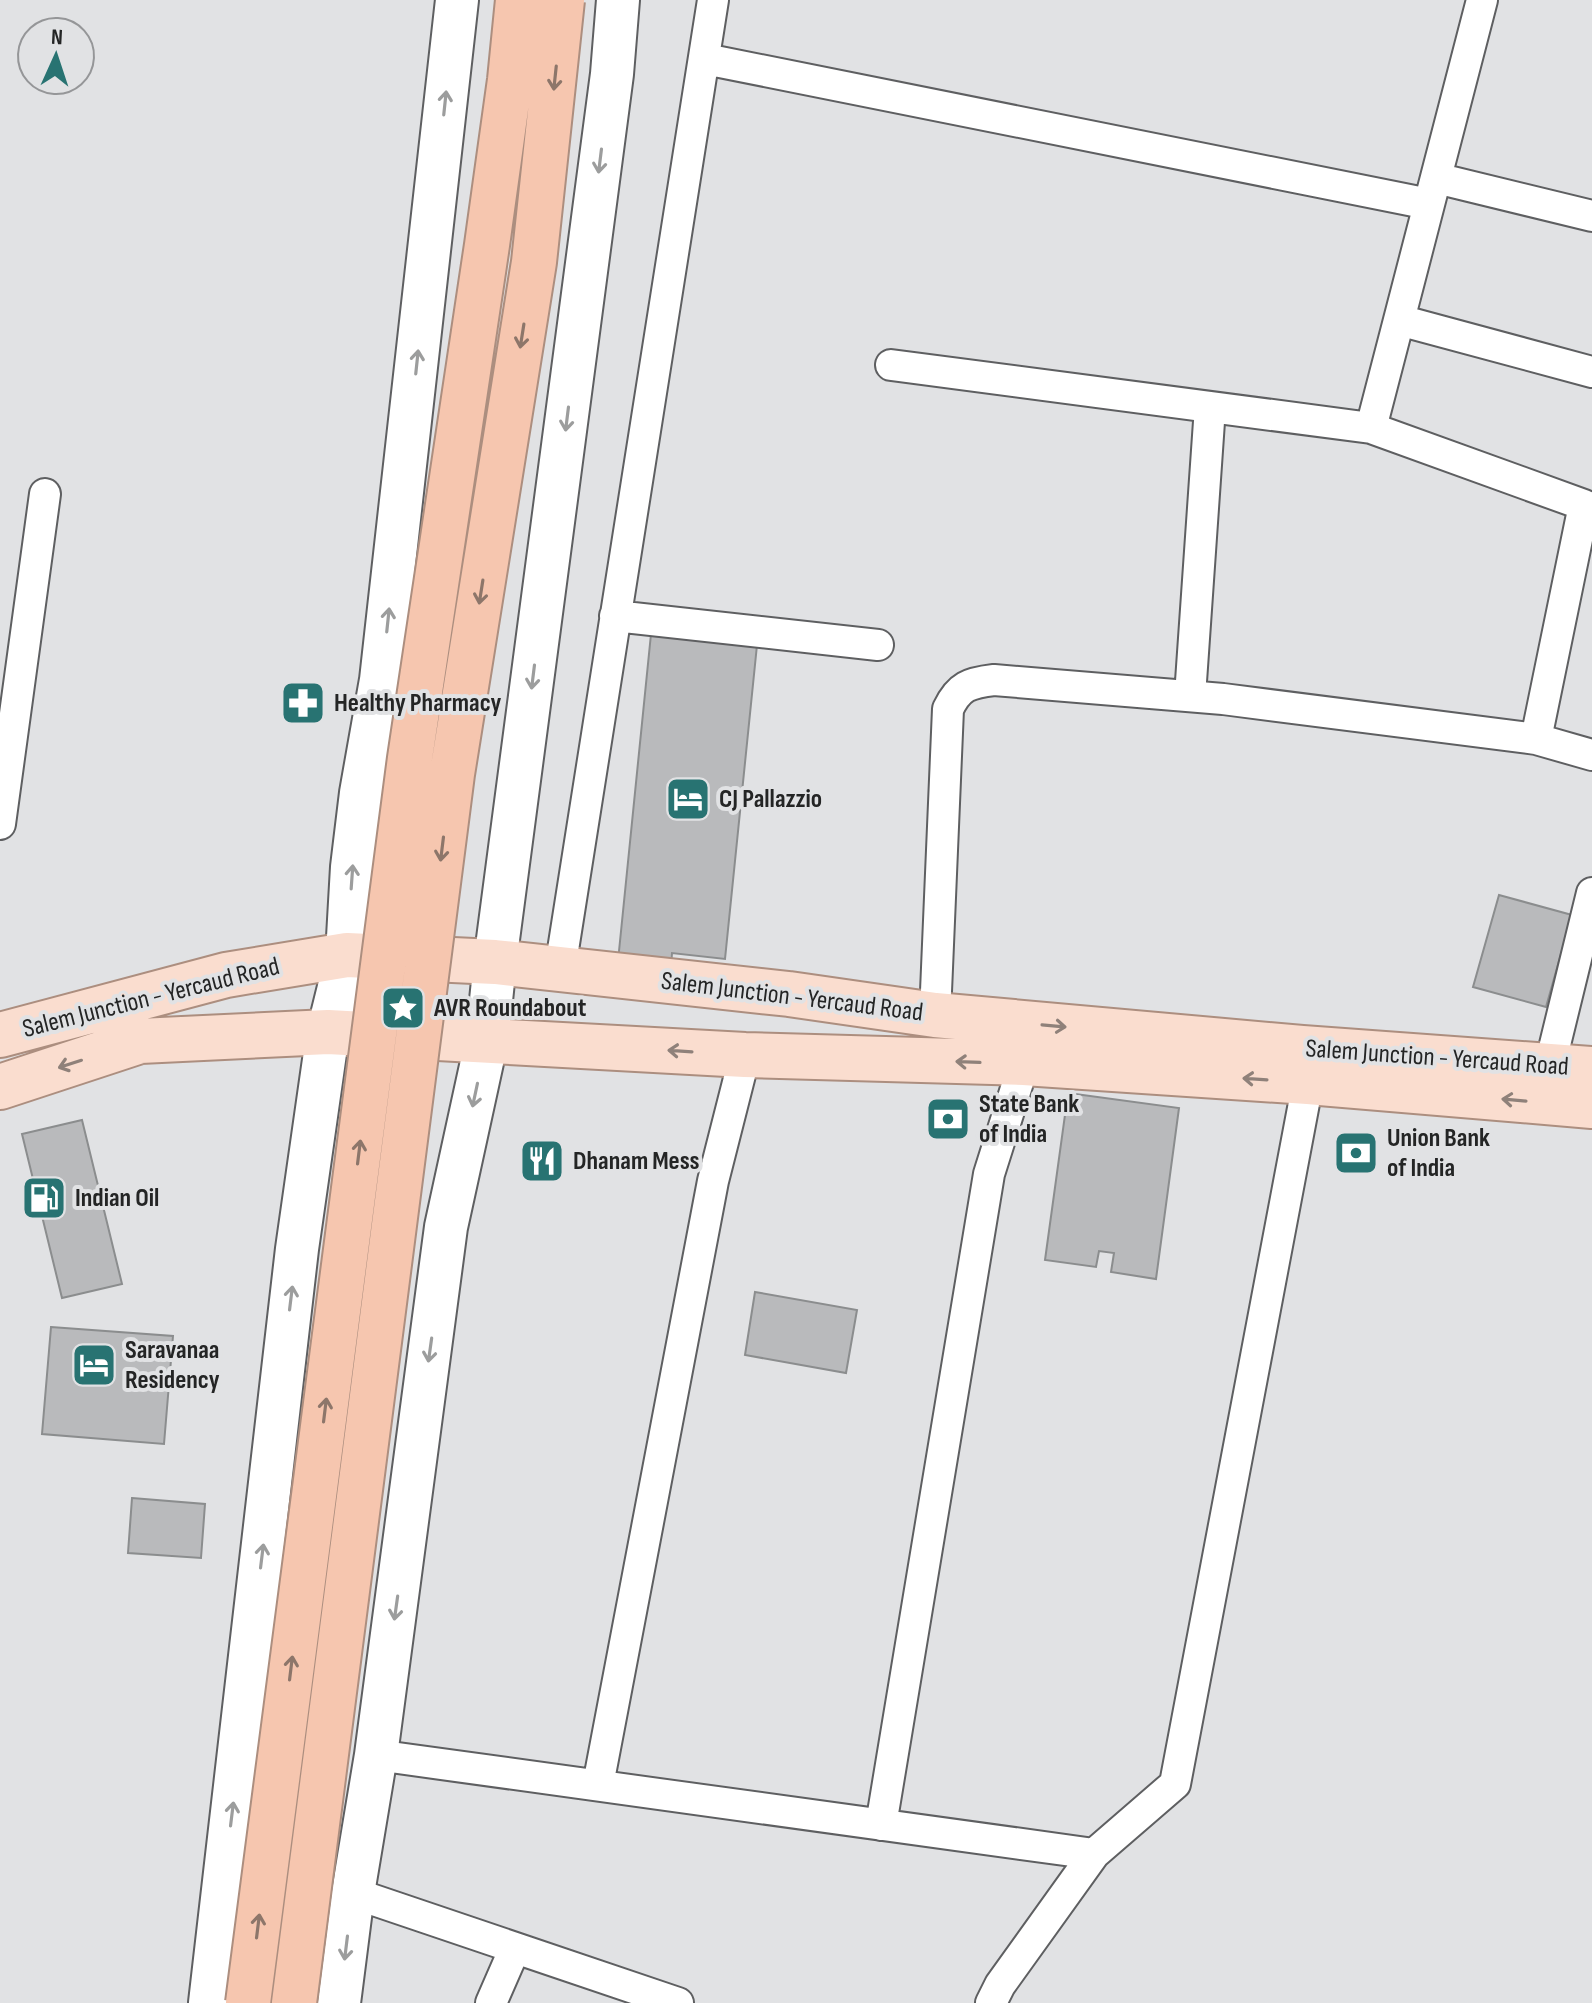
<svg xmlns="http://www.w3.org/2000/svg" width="1592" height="2003" font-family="'Sofia Sans Condensed',sans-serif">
<rect width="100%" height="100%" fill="#e1e2e4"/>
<path fill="#b9babc" stroke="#8b8d8e" stroke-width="2" d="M651,634L757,645L725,959L672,953L671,967L618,961Z
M1499,895L1572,915L1546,1007L1473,987Z
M1068,1093L1179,1108L1156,1279L1111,1272L1114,1253L1099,1251L1096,1267L1045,1260Z
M82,1120L122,1284L62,1298L22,1134Z
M755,1292L857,1310L846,1373L745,1355Z
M51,1327L173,1336L164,1444L42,1434Z
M132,1498L205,1504L201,1558L128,1553Z"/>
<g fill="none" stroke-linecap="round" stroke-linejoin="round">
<g stroke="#5e5f61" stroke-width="34">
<path id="street" d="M705,59L1429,204
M1436,178L1592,216
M1399,320L1592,372
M891,365L1371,428
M615,616L878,645
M1190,696L1210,407
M1536,739L1592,755
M0,824L45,494
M560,969L713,0
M935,1015L948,709C959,686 969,683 994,680L1223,699L1536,739L1584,505L1371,428L1482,0
M1550,1065L1592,893
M376,1755L1094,1854L1175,1784L1308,1082
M598,1785L713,1181L745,1055
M881,1825L989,1174L1024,1063
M353,1893L678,2003
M491,2003L515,1948
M991,2003L1000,1985L1094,1854"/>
</g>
<g stroke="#5e5f61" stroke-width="46">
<path id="secondary" d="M210,2003L297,1249L328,1032L347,955L352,867L361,793L381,680L457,0
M339,2003L353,1893L376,1755L446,1227L487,1039L495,962L612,74L618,0"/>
</g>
<g stroke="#ac8e7f" stroke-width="48">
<path id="primary" d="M0,1035L226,975L347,955L495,962L789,994L935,1015L1302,1048L1592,1069
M0,1087L140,1041L328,1032L745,1055L1024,1063L1308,1082L1592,1106"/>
</g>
<use href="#street" stroke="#fff" stroke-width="30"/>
<use href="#secondary" stroke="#fff" stroke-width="42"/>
<use href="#primary" stroke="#faddcf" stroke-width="44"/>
<g stroke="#ac8e7f" stroke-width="48" stroke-linecap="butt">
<path id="highway-bridge" d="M248,2003L410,758L487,245L510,80L518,0
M294,2003L452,774L534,262L562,0"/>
</g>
<use href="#highway-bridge" stroke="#f6c6af" stroke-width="44"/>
</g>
<defs><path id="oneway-shaft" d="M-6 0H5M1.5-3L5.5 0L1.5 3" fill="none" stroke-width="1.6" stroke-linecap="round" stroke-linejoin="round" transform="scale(2)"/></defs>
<g stroke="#8d766a">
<use href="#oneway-shaft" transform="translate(555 78) rotate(96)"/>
<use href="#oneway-shaft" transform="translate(522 336) rotate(99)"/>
<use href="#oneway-shaft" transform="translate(481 592) rotate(99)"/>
<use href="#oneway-shaft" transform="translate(442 849) rotate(97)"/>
<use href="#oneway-shaft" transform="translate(359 1152) rotate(-83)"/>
<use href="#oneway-shaft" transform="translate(325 1410) rotate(-83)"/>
<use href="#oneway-shaft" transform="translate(291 1668) rotate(-83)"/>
<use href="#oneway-shaft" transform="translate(258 1926) rotate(-83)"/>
</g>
<g stroke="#9c9d9d">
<use href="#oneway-shaft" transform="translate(445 103) rotate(-84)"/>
<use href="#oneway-shaft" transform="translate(600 161) rotate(97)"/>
<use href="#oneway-shaft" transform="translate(417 362) rotate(-84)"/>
<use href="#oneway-shaft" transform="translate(567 419) rotate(97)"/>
<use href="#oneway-shaft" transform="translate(388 620) rotate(-84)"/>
<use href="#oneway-shaft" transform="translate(533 677) rotate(97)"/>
<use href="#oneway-shaft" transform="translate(352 877) rotate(-86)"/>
<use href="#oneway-shaft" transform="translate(475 1095) rotate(102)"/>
<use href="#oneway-shaft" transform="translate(291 1298) rotate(-83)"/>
<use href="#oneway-shaft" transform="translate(430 1350) rotate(98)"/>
<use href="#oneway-shaft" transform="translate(262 1556) rotate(-83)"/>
<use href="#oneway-shaft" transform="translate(396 1608) rotate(98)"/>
<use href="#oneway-shaft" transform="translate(232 1814) rotate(-83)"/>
<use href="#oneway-shaft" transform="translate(346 1948) rotate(97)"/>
</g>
<g stroke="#8f817a">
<use href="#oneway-shaft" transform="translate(1054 1026) rotate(5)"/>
<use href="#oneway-shaft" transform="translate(680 1051) rotate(-176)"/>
<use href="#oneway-shaft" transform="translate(968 1062) rotate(-178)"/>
<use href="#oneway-shaft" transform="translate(70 1064) rotate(162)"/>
<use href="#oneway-shaft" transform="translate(1255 1079) rotate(-176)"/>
<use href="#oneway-shaft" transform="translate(1514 1100) rotate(-175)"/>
</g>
<defs>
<g id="pharmacy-square" transform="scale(2.3)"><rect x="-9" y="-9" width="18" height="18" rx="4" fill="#287372" stroke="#e1e2e4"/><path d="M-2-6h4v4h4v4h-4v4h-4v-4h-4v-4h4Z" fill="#fff"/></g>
<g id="hotel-square" transform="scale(2.3)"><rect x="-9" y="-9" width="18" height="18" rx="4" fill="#287372" stroke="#e1e2e4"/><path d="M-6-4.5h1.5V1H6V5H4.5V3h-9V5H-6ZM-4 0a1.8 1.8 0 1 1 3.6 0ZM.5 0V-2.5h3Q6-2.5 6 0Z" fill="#fff"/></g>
<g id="sight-square" transform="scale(2.3)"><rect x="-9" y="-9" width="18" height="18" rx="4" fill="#287372" stroke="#e1e2e4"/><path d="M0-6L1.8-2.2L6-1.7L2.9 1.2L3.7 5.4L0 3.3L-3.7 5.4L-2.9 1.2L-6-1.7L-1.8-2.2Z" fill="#fff"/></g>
<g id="bank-square" transform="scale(2.3)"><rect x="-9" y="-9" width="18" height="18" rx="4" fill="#287372" stroke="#e1e2e4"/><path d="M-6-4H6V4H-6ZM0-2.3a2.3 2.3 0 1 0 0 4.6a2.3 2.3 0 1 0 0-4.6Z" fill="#fff"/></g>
<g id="restaurant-square" transform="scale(2.3)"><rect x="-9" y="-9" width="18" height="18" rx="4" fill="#287372" stroke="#e1e2e4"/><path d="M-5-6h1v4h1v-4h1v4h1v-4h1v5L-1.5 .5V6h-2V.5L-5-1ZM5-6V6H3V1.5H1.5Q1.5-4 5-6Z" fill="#fff"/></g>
<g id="fuel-square" transform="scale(2.3)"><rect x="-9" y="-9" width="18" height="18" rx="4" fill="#287372" stroke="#e1e2e4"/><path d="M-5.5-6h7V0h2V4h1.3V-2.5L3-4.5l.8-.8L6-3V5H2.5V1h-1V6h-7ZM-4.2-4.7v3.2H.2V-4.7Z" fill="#fff"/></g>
</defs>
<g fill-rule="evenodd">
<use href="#pharmacy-square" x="303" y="703"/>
<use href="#hotel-square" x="688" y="799"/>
<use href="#sight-square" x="403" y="1008"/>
<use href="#bank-square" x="948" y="1119"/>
<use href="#bank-square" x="1356" y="1153"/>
<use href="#restaurant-square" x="542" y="1161"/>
<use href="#fuel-square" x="44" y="1198"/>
<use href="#hotel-square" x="94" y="1365"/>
</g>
<g text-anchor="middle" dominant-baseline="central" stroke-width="8" stroke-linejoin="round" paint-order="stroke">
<g font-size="26" font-weight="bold" fill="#242525" stroke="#e1e2e4" text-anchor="start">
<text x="334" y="703">Healthy Pharmacy</text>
<text x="719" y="799">CJ Pallazzio</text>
<text x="434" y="1008">AVR Roundabout</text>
<text x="979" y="1104">State Bank<tspan x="979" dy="30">of India</tspan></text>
<text x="1387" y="1138">Union Bank<tspan x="1387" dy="30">of India</tspan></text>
<text x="573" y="1161">Dhanam Mess</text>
<text x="75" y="1198">Indian Oil</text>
<text x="125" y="1350">Saravanaa<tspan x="125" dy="30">Residency</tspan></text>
</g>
<g font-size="26" fill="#242525" stroke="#e1e2e4">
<text transform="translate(792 997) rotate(7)">Salem Junction - Yercaud Road</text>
<text transform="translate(151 998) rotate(-14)">Salem Junction - Yercaud Road</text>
<text transform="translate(1437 1058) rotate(4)">Salem Junction - Yercaud Road</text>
</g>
</g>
<g transform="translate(56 56) rotate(3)"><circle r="38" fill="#e1e2e4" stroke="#959698" stroke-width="2"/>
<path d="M0-6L14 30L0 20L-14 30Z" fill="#287372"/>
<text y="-12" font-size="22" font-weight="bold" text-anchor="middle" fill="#242525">N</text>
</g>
</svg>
